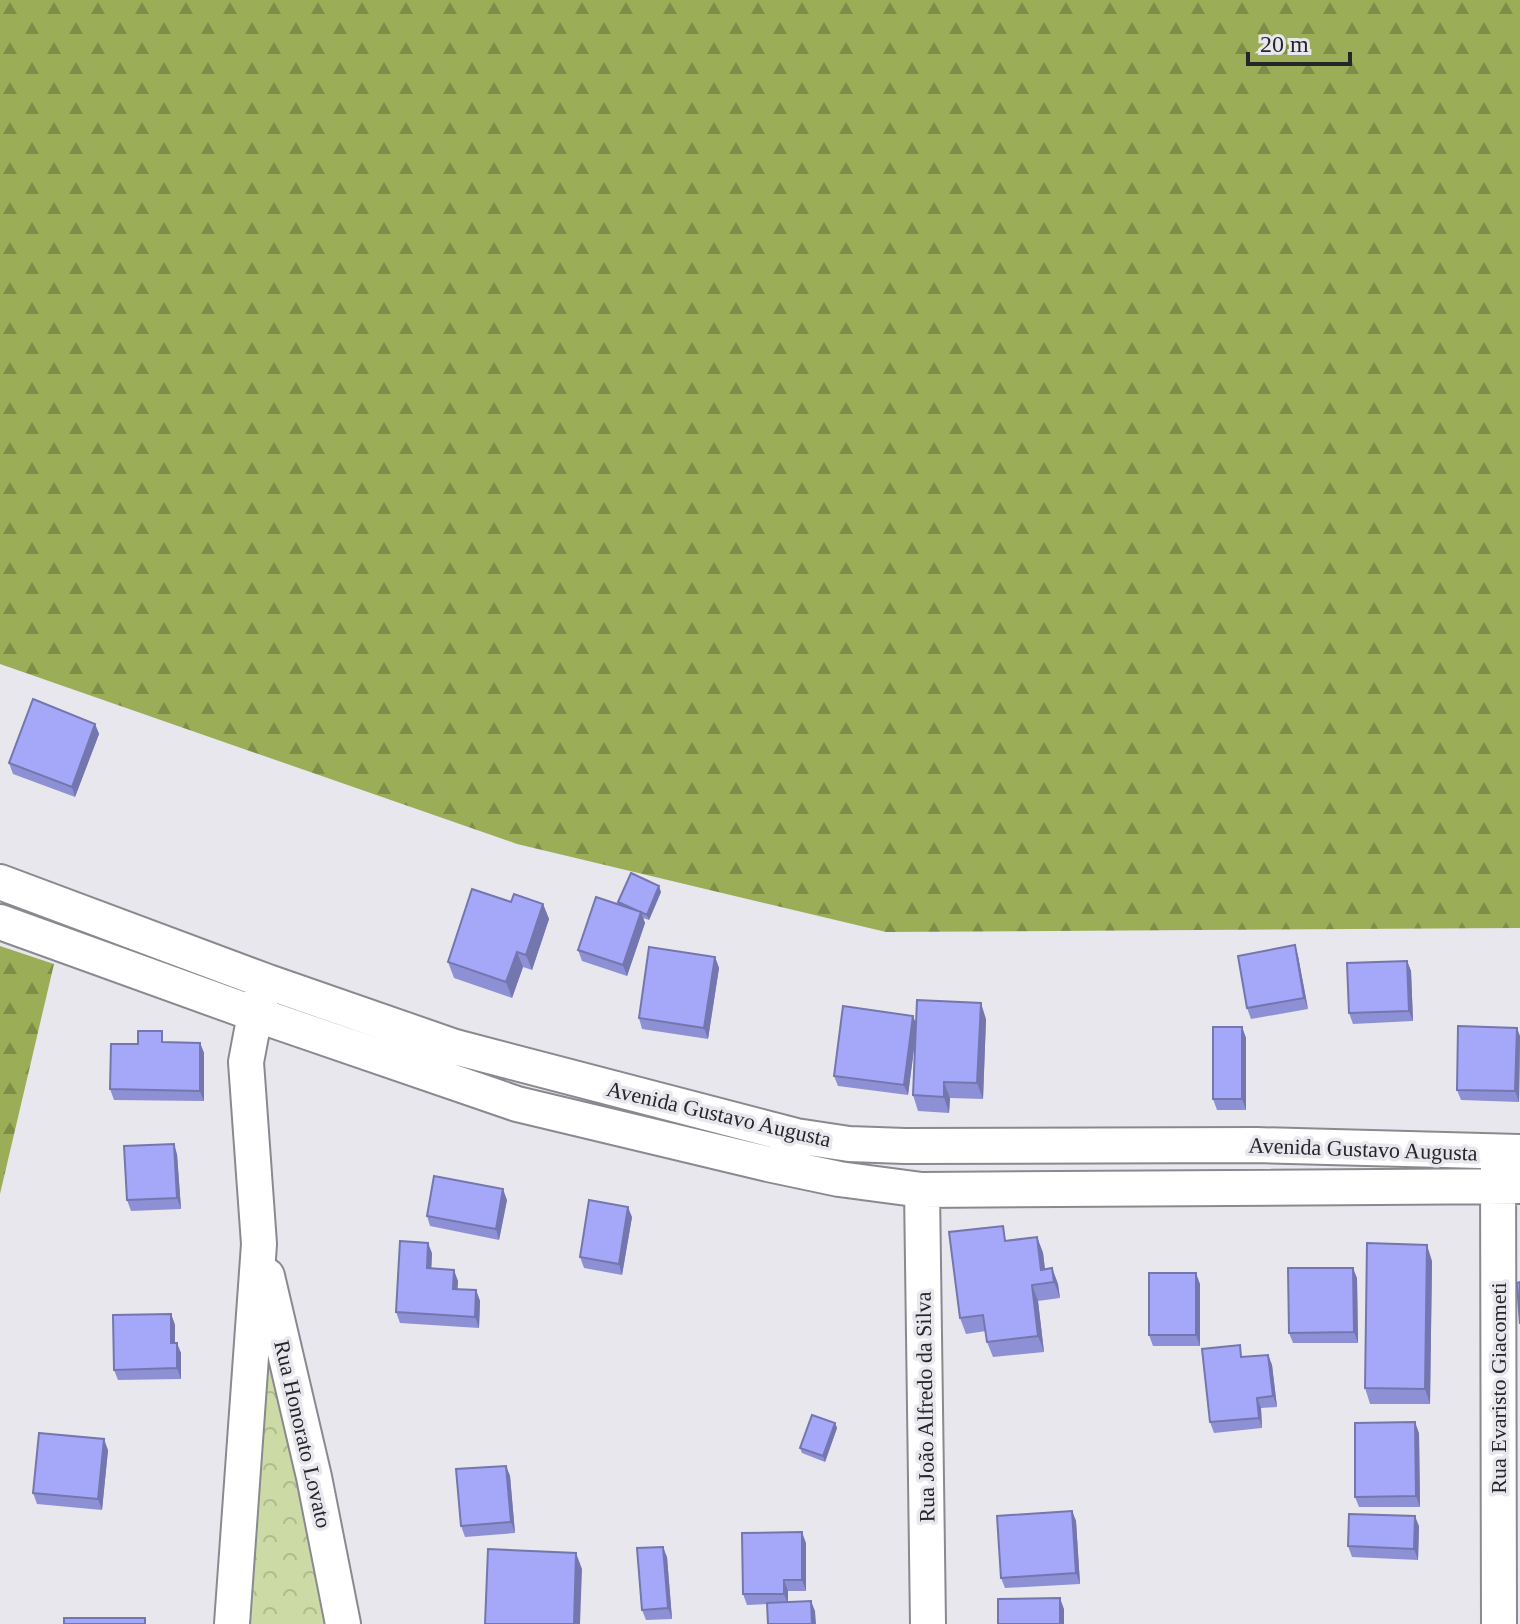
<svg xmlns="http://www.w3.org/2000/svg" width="1520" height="1624" font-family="Georgia,serif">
<defs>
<pattern id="forest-firs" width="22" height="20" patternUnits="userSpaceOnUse" patternTransform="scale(2)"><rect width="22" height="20" fill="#9bae57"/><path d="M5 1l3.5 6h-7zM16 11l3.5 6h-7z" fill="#7e8d48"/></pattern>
<pattern id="park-crowns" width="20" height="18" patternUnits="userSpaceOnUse" patternTransform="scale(2)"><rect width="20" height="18" fill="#ccdaa6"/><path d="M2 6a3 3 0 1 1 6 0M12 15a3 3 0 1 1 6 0" fill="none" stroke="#afbb8f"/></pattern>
</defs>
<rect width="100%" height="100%" fill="#e8e7ee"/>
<path fill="url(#forest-firs)" d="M0,0H1520V928L886,932L517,844L0,664Z
M0,946L54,964L0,1194Z"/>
<path fill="url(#park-crowns)" d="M264,1334L296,1459L325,1624H248Z"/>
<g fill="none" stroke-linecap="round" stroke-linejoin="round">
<g stroke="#898990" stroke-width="38">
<path id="minor" d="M0,882L268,982L455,1047L796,1136L849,1144L905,1146L1256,1145L1520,1152
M0,922L255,1014L517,1104L768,1164L839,1179L922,1190L1520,1186
M1498,1164L1499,1624
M922,1190L928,1624
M267,1276L314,1477L343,1624
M232,1624L259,1244L246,1062L255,1014L263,993"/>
</g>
<use href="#minor" stroke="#fff" stroke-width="34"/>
</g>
<path fill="#8e90d5" d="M95,724L99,734L75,797L13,774L9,763Z
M661,892L649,920L643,918L645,923L627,976L582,961L578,950L619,905L618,902Z
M511,902L543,904L549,919L532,970L523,967L512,998L454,978L448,962Z
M1295,945L1298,956L1308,1009L1251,1019L1247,1008Z
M715,957L719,968L708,1039L642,1029L639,1018Z
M1407,961L1411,971L1413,1021L1353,1024L1349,1013Z
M913,1016L916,1025L986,1019L983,1099L950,1098L949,1113L918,1111L913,1095L916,1033L908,1095L838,1086L834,1076Z
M1242,1027L1246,1038V1110H1217L1213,1099Z
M1520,1036L1519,1102L1461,1100L1457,1090Z
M166,1042L200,1043L204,1053V1101L114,1100L110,1089L138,1044Z
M177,1154L181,1209L131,1211L127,1200Z
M507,1200L499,1240L430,1226L427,1216Z
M632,1217L622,1275L584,1268L580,1257Z
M1037,1237L1043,1253L1045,1269L1052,1268L1058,1284L1060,1298L1038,1301L1044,1352L993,1357L987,1342L986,1331L966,1334L960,1318L1008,1240Z
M432,1253L431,1268L458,1281L457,1289L476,1290L480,1301L479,1328L400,1323L396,1312Z
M1432,1261L1430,1404H1370L1365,1388Z
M1357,1278L1358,1343H1293L1289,1333Z
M1200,1284V1346H1153L1149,1335Z
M171,1314L175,1325V1343L181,1353V1379L118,1380L114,1370Z
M1268,1355L1272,1365L1277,1407L1261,1408L1262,1428L1214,1433L1210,1422L1244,1357Z
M835,1423L837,1428L825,1462L802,1453L800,1448Z
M1419,1433L1420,1507H1359L1355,1497Z
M108,1450L102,1510L37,1504L33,1493Z
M506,1466L510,1476L515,1533L465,1537L461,1526Z
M1072,1511L1076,1521L1080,1584L1005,1588L1001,1578Z
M1419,1526L1418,1560L1352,1557L1348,1546Z
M806,1543V1591H788V1602L815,1611L767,1604L747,1605L743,1594Z
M667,1557L672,1619L646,1620L642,1610Z"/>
<path fill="#7476ae" d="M95,724L99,734L75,797L72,787Z
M659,886L661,892L649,920L647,915Z
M543,904L549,919L532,970L526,955Z
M641,912L645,923L627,976L623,965Z
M1295,945L1298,956L1308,1009L1304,998Z
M517,952L523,967L512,998L506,982Z
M715,957L719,968L708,1039L704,1028Z
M1407,961L1411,971L1413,1021L1409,1011Z
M981,1003L986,1019L983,1099L977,1083Z
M913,1016L917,1026L908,1095L904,1085Z
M1242,1027L1246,1038V1110L1242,1099Z
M1517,1028L1520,1036L1519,1102L1515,1091Z
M200,1043L204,1053V1101L200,1091Z
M944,1082L950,1098L949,1113L944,1097Z
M174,1144L177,1154L181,1209L177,1198Z
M503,1189L507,1200L499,1240L496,1229Z
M628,1207L632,1217L622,1275L619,1264Z
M1037,1237L1043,1253L1047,1286L1041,1270Z
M428,1243L432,1253L431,1279L427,1268Z
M1427,1245L1432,1261L1430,1404L1425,1389Z
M1052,1268L1058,1284L1060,1298L1054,1282Z
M1353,1268L1357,1278L1358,1343L1354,1332Z
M454,1270L458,1281L457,1300L453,1289Z
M1196,1273L1200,1284V1346L1196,1335Z
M1032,1285L1038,1301L1044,1352L1038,1336Z
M476,1290L480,1301L479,1328L475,1317Z
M171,1314L175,1325V1354L171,1343Z
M177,1343L181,1353V1379L177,1368Z
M1268,1355L1272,1365L1277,1407L1273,1396Z
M1257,1398L1261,1408L1262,1428L1259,1418Z
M1415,1422L1419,1433L1420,1507L1416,1496Z
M835,1423L837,1428L825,1462L823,1456Z
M104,1439L108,1450L102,1510L98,1499Z
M506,1466L510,1476L515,1533L511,1522Z
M1072,1511L1076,1521L1080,1584L1076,1573Z
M1415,1516L1419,1526L1418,1560L1414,1549Z
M802,1532L806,1543V1591L802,1580Z
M663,1547L667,1557L672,1619L668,1608Z
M576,1553L582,1569L580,1624H574Z
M784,1580L788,1591V1604L784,1594Z
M1060,1598L1064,1609V1624H1060Z
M811,1601L815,1611L816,1624H812Z"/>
<path fill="#a5a8f8" stroke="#7476ae" stroke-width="2" d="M33,699L95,724L72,787L9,763Z
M631,873L659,886L647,915L618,902Z
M472,889L511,902L514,894L543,904L526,955L517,952L506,982L448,962Z
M596,897L641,912L623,965L578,950Z
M1295,945L1304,998L1247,1008L1238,956Z
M649,947L715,957L704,1028L639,1018Z
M1407,961L1409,1011L1349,1013L1347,963Z
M917,1000L981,1003L977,1083L944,1082V1097L913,1095Z
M843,1006L913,1016L904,1085L834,1076Z
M1458,1026L1517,1028L1515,1091L1457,1090Z
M1213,1027H1242V1099H1213Z
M138,1031H162V1042L200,1043V1091L110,1089L111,1044H138Z
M174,1144L177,1198L127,1200L124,1146Z
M434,1176L503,1189L496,1229L427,1216Z
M589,1200L628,1207L619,1264L580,1257Z
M1003,1226L1005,1241L1037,1237L1041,1270L1052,1268L1054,1282L1032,1285L1038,1336L987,1342L983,1315L960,1318L949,1232Z
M400,1241L428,1243L427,1268L454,1270L453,1289L476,1290L475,1317L396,1312Z
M1367,1243L1427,1245L1425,1389L1365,1388Z
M1288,1268H1353L1354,1332L1289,1333Z
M1149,1273H1196V1335H1149Z
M1520,1282V1324L1517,1283Z
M171,1314V1343H177V1368L114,1370L113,1315Z
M1240,1345L1241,1357L1268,1355L1273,1396L1257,1398L1259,1418L1210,1422L1202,1349Z
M812,1415L835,1423L823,1456L800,1448Z
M1415,1422L1416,1496L1355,1497V1423Z
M39,1433L104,1439L98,1499L33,1493Z
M506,1466L511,1522L461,1526L456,1469Z
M1072,1511L1076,1573L1001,1578L997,1516Z
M1349,1514L1415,1516L1414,1549L1348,1546Z
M802,1532V1580H784V1594H743L742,1533Z
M663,1547L668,1608L642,1610L637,1548Z
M488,1549L576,1553L574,1624H485Z
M1060,1598V1624H998V1599Z
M811,1601L812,1624H768L767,1603Z
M64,1618H145V1624H64Z"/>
<g text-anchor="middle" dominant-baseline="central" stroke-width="7" stroke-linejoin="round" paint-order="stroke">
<g font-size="22" fill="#262628" stroke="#e8e7ee">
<text transform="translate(719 1114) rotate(13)">Avenida Gustavo Augusta</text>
<text transform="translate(1363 1149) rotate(2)">Avenida Gustavo Augusta</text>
<text transform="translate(1498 1388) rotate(-90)">Rua Evaristo Giacometi</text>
<text transform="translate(925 1407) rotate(-91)">Rua João Alfredo da Silva</text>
<text transform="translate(303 1434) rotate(77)">Rua Honorato Lovato</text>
</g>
</g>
<path d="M1248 52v12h102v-12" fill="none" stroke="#262628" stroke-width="4"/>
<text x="1260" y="52" font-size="24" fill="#262628" stroke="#e8e7ee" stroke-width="6" paint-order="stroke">20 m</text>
</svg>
